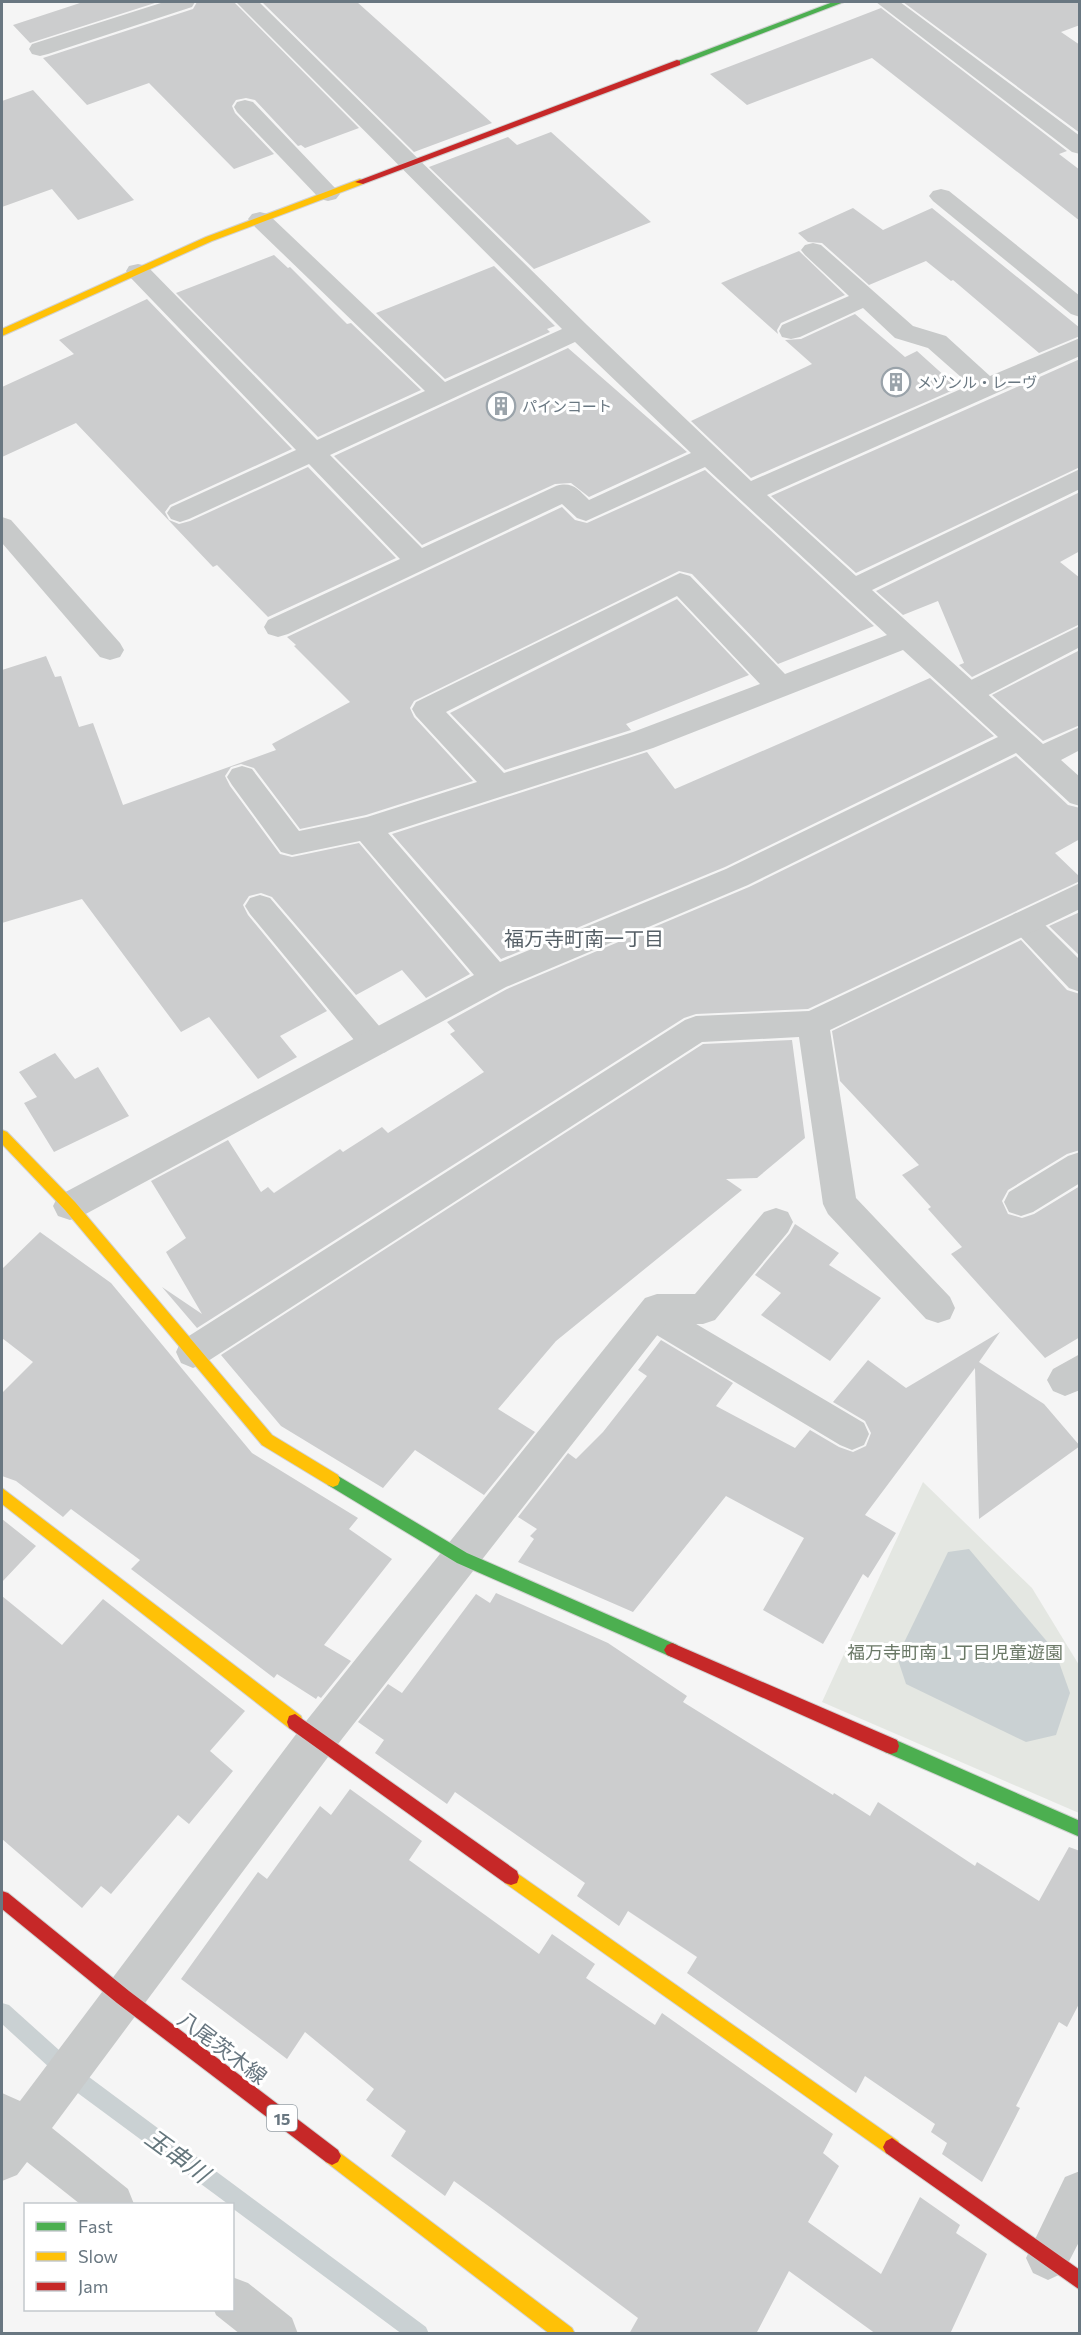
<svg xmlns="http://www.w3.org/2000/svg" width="1081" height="2335" font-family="Commissioner,'Noto Sans JP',sans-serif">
<rect width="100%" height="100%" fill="#f5f5f5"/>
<path fill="#e4e7e2" d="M923,1482L1032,1588L1079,1665V1813L822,1702Z"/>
<path fill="#cad1d3" d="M969,1549L1055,1651L1070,1693L1056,1735L1026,1742L906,1684L897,1657L948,1552Z"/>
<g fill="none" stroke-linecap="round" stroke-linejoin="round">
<path fill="#cad1d3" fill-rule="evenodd" d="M2,2003L9,2005L89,2077L426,2327L429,2334H402L232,2208V2204H228L75,2091L2,2024Z"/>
</g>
<path fill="#cccdce" d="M83,2H158L30,43L13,25Z
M197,2H234L359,128L305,148L301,145L298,146L255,100L246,98L236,100L232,106L235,113L274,154L234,169L149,83L87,105L43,58L193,9Z
M262,2H357L492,123L414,152Z
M903,2H1080V25L1061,32L1080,45V133Z
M881,8L1067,151L1059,154L1080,170V221L872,58L747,105L710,74Z
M33,90L134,200L78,220L52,189L2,207V101Z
M551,132L651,222L534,269L429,167L508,137L517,145Z
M853,208L883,230L932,208L1080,328V336L1039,353L953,280L951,281L926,261L869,285L822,243L808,242L798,233Z
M799,251L845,295L781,323L777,330L778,334L721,283Z
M274,255L288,268L290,267L347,324L351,323L421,390L318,437L176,293Z
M494,266L555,326L547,329L550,332L445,379L376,313Z
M147,299L292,449L170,505L165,512L169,520L179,524L190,521L308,467L396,558L268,617L217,565L213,567L76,423L2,457V387L74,354L59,340Z
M855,314L905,357L917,351L958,388L751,478L691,421L812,364L785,340L801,339Z
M568,348L687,452L589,497L571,483L555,484L422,545L334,456Z
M1080,359V467L856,573L771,496Z
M705,470L874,626L778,664L692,574L679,571L414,701L410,708L414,717L473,781L366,815L300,829L254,768L241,764L231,767L225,776L230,786L280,854L292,857L359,843L470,974L426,998L402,970L356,995L272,897L261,893L249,896L243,905L248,915L327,1011L280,1036L297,1057L258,1079L209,1017L181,1032L82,899L2,923V670L46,656L55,677L61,676L79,727L93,723L123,805L276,750L272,744L350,702L294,646L296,645L287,637L562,507L575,520L587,523Z
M1080,492V551L1060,562L1080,578V624L972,677L959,665L964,663L938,601L903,615L876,591Z
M677,599L749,675L626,724L631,730L505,770L450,713Z
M1080,650V725L1043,741L992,695Z
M930,678L994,736L725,867L501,959L392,834L647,752L675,789Z
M1016,756L1068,805L1080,808V839L1055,853L1080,877V881L808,1009L696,1014L684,1018L197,1328L162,1287L202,1314L166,1252L186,1238L151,1181L228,1140L261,1192L268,1187L274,1193L340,1149L343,1152L382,1127L388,1133L484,1072L450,1034L455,1031L447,1022L507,989L749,887Z
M1080,912V956L1049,926Z
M1021,940L1067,990L1080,994V1150L1067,1154L1008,1190L1002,1201L1008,1214L1022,1218L1034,1214L1080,1186V1337L1045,1358L951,1254L962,1247L928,1209L931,1207L902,1175L919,1165L840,1081L832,1031Z
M792,1040L805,1138L757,1178L726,1179L742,1190L556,1341L498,1409L535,1432L484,1495L415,1450L383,1488L281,1426L221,1355L703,1044Z
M55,1053L75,1079L98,1067L129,1116L54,1152L24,1103L37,1097L19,1072Z
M795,1224L839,1253L829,1265L881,1298L830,1361L761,1315L781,1293L755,1275L790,1233Z
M40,1232L111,1283L252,1453L358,1518L349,1529L392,1559L324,1645L351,1661L321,1698L318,1696L316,1699L277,1674L274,1678L131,1569L140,1560L71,1509L63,1517L16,1481L2,1476V1393L33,1362L2,1338V1269Z
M1000,1332L979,1362L1044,1404L1080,1446L979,1519L975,1368L865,1515L896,1533L868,1578L863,1574L823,1644L763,1610L804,1538L726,1496L633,1612L518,1562L534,1539L530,1536L537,1529L518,1517L568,1453L576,1459L603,1432L647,1376L638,1370L661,1340L733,1383L716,1406L795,1448L810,1430L839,1447L853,1452L866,1446L871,1433L865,1421L833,1402L868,1360L906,1388Z
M2,1519L36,1546L2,1582Z
M496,1593L608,1643L687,1696L683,1702L833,1795L834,1793L870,1816L878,1802L975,1866L977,1862L1039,1901L1069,1847L1080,1851V2002L1067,2027L1059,2022L1016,2106L1020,2108L982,2182L942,2154L947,2143L931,2132L935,2124L865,2076L856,2093L687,1973L697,1957L628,1911L619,1926L577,1896L585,1883L455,1792L447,1804L375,1753L384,1740L358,1722L388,1684L402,1693L476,1594L490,1603Z
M2,1596L62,1645L103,1599L245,1711L210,1751L233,1771L189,1824L178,1815L111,1894L101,1886L82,1908L2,1839Z
M350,1789L422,1841L409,1860L539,1954L552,1934L595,1964L586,1978L655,2025L662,2013L833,2134L823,2153L839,2166L808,2222L881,2274L920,2197L960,2225L956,2233L987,2254L950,2334H876L789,2271L756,2334H629L638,2318L494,2210L454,2181L445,2196L391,2156L406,2131L366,2100L374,2089L305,2032L287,2059L181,1979L258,1872L267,1879L320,1806L331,1815Z"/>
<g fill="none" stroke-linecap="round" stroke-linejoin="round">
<g stroke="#d1d2d2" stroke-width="2">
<path id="fast" d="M833,2H844L680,65L672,63Z
M333,1473L467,1553L677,1645L680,1650L677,1655L672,1657L667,1655L457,1563L328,1485L326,1480L328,1475Z
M891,1738L1080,1821V1837L885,1752L883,1746L885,1740Z"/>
</g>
<g stroke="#d1d2d2" stroke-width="2">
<path id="slow" d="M360,179L365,182L363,184L212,241L2,336V329L206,237Z
M2,1130L7,1132L75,1202L272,1435L338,1475L340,1480L338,1485L333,1487L328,1485L262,1445L65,1210L2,1144Z
M2,1488L301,1716L303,1722L301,1728L295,1730L289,1728L2,1504Z
M511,1869L898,2141L901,2147L898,2153L892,2156L886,2153L505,1883L503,1877L505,1871Z
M332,2147L572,2328L575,2334H550L326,2162L323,2156L326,2150Z"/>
</g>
<g stroke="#d1d2d2" stroke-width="2">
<path id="jam" d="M677,60L680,61V65L363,184L355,182Z
M672,1643L897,1740L899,1746L897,1752L891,1754L885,1752L667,1655L664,1650L667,1645Z
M295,1714L517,1871L519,1877L517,1883L511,1885L505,1883L289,1728L287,1722L289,1716Z
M2,1891L8,1893L129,1991L338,2150L341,2156L338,2162L332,2165L326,2162L117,2003L2,1909Z
M892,2138L1080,2270V2290L886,2153L883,2147L886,2141Z"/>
</g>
<path fill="#c8caca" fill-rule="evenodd" d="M1080,626V647L979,700L969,703L959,700L955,693L959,686Z
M260,895L270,898L386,1034L390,1043L386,1052L375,1055L364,1052L250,914L245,906L250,898Z
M1024,911L1034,914L1080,960V992L1069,988L1014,930L1009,922L1014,914Z
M652,1300L664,1305L864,1423L869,1434L864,1445L852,1450L840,1445L640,1325L636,1315L640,1305Z"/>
<path fill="#c8caca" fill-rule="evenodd" d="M164,2H195L192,7L48,54L40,56L32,54L29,49L32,44Z
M236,2H259L587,325L751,481L970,385L928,348L895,338L863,308L800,337L791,339L782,337L779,331L782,325L849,296L805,255L801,250L805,245L813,243L821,245L913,326L946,336L990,376L1080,338V356L767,495L856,576L1080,469V489L872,590L1043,744L1080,727V750L1061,760L1080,777V806L1070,803L1016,753L748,885L506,987L82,1216L70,1220L58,1216L53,1206L58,1196L474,975L360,841L292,855L281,852L232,785L227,777L232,769L242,766L252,769L299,831L367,817L477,782L416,716L412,709L416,702L680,573L690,576L785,674L887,635L705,467L586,521L577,518L562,504L288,634L278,637L268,634L264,627L268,620L400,559L309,464L189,519L180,522L171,519L167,513L171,507L296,450L129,276L126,271L129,266L138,264L147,266L317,440L425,391L252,224L248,219L252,214L260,212L268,214L445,382L562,329ZM575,342L691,453L589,500C578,489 572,481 556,486L422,548L330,455ZM677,596L760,684L633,732L504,773L446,712ZM903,650L998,737L726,869L500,962L388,833L653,748Z
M876,2H900L1080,136V154L1072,152Z
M245,100L253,102L336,189L340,194L336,199L328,201L320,199L237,112L234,107L237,102Z
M941,189L949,191L1080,296V317L1071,314L933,201L929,196L933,191Z
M2,517L11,520L120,643L124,650L120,657L110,660L100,657L2,543Z
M1080,883V909L830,1030L856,1198L950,1297L955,1308L950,1319L938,1323L926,1319L828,1214L823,1204L799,1037L702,1042L205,1363L193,1368L181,1363L176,1352L181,1341L685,1020L696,1016L809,1011Z
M1080,1152V1183L1033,1212L1021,1216L1009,1212L1004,1202L1009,1192L1068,1156Z
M776,1208L788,1212L793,1222L788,1232L715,1320L703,1324H666L331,1753L52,2128L128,2189L134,2204H80L27,2162L17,2175L2,2181V2093L20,2101L303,1725L645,1298L657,1294H695L764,1212Z
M1080,1354V1390L1065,1396L1053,1391L1047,1380L1053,1369Z
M1080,2171V2240L1063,2273L1048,2280L1033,2273L1026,2258L1065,2177Z
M232,2277L248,2283L292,2318L298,2334H240L216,2315L214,2310H232Z"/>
<use href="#fast" fill="#4caf50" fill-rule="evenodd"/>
<use href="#slow" fill="#ffc107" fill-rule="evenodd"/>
<use href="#jam" fill="#c62828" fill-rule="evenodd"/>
</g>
<defs>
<g id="building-ring" transform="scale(1.5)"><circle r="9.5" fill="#fff" stroke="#9aa3aa" stroke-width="1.5"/><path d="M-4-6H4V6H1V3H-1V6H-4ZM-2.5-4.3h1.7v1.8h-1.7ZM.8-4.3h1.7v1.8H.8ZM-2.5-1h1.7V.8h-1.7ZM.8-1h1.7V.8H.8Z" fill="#9aa3aa"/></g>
</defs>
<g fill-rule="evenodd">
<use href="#building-ring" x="896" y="382"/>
<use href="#building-ring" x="501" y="406"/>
</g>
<g text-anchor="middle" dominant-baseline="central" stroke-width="6" stroke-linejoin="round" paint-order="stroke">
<g font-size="15" fill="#697781" stroke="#fff" text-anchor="start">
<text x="917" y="382">メゾンル・レーヴ</text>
<text x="522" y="406">パインコート</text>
</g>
<rect fill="#fff" stroke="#96a0a7" stroke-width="1.5" x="267" y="2105" width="30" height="26" rx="4.5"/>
<g font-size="16" font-weight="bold" fill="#697781">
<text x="282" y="2118">15</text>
</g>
<g font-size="18" fill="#6b7967" stroke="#fff">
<text x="955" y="1652">福万寺町南１丁目児童遊園</text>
</g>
<g font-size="20" fill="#566067" stroke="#fff">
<text x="584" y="938">福万寺町南一丁目</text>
</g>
<g font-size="21" fill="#697781" stroke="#fff">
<text transform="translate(223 2047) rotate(37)">八尾茨木線</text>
</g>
<g font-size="24" font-style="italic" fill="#65777d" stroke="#fff">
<text transform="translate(178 2155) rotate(36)">玉串川</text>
</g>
</g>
<rect width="1081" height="2335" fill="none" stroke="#697781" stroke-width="6"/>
<rect x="24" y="2203" width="210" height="108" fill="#ffffff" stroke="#c3c9cd" stroke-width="1.5"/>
<rect x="36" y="2222" width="30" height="9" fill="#4caf50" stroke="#c3c9cd" stroke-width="1.5"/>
<text x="78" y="2233" font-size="18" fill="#697781">Fast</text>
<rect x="36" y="2252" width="30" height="9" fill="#ffc107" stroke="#c3c9cd" stroke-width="1.5"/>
<text x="78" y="2263" font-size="18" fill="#697781">Slow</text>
<rect x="36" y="2282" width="30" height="9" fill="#c62828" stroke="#c3c9cd" stroke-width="1.5"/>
<text x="78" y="2293" font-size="18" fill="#697781">Jam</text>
</svg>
